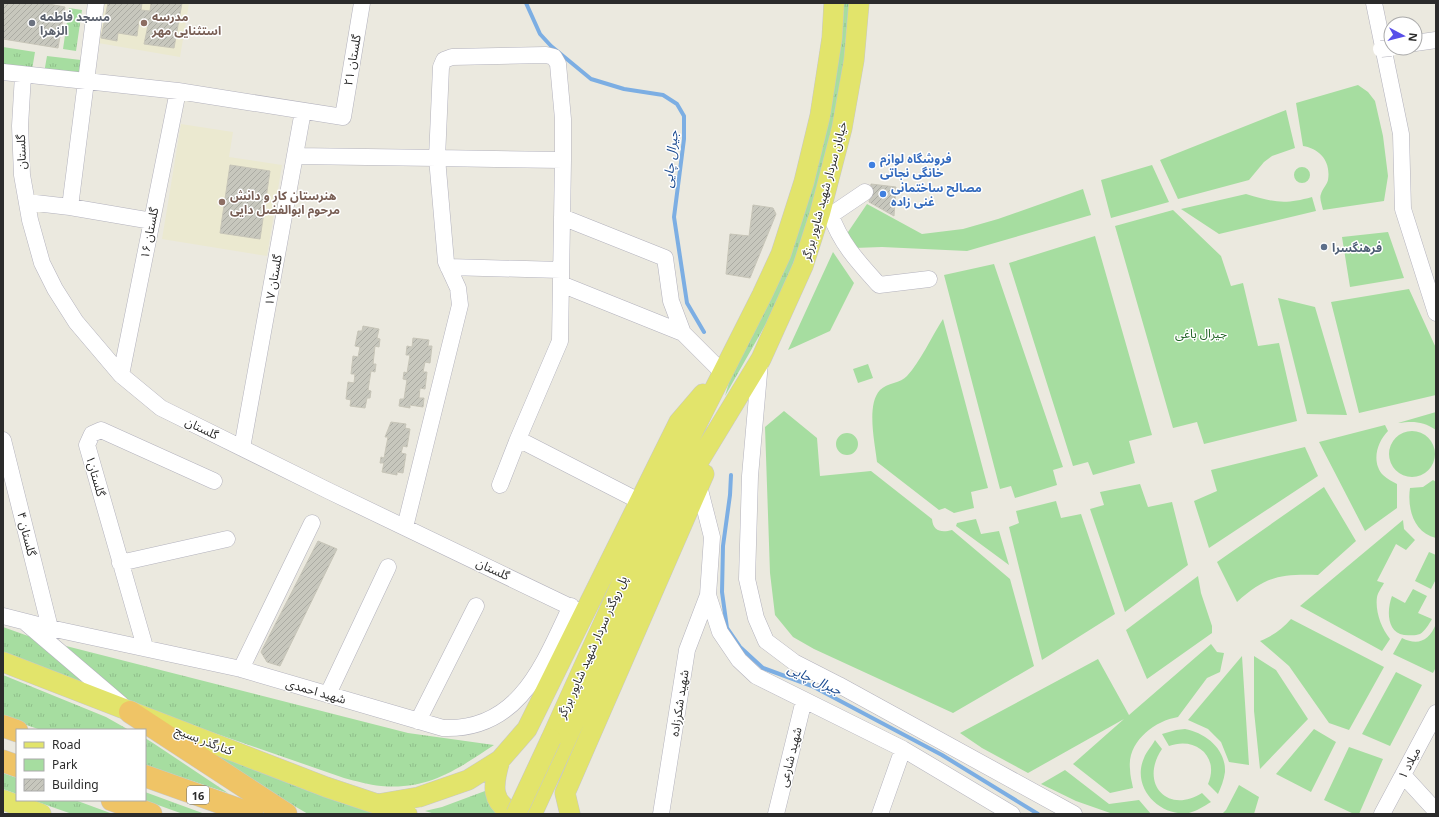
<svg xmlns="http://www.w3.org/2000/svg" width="1439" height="817" font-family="'Noto Sans','Noto Sans Arabic',sans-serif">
<defs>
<pattern id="grass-tufts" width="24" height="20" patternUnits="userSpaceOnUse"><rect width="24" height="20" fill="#a6dda0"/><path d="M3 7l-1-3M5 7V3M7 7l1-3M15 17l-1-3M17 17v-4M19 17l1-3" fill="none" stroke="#8fbe8a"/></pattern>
<pattern id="building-hatch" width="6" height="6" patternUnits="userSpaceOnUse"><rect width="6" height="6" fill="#c7c7bd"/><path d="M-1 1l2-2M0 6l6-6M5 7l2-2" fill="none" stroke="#ababa3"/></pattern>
</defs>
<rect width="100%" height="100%" fill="#ebe9df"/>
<path fill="#ebe9d0" d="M105,3H189L180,57L98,43Z
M181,124L233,132L229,157L282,165L267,256L162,239Z"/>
<path fill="url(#grass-tufts)" d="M844,3H852L844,76L813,210L790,272L771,315L725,396L734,366L764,310Z
M69,8L82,10L76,51L63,49Z
M3,47L35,52L32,70L3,65Z
M47,56L81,60L79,77L44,73Z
M3,627L31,637L92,689L3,654Z
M66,646L408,733L494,745C456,770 429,790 381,786C369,785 356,781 344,778L128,703Z
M3,675L106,717L129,730H41L3,717Z
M145,738L153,743L228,793L145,765Z
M196,748L382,814H308Z
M3,773L17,778V794L3,789Z
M485,791L501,814H435L425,811L442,807Z
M145,792L205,814H183L144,800Z
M32,800H75L113,814H72Z"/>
<path fill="#a6dda0" d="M1358,85L1368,92L1375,101L1383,136L1388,176L1384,201L1323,210C1322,205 1319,198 1321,194C1322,189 1327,185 1328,180C1331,161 1320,149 1303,146L1296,103Z
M1286,110L1295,148L1272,156L1264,162L1249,180L1178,199L1160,160Z
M1152,165L1169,202L1111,218L1101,180Z
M1294 175a8 8 0 1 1 16 0a8 8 0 1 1-16 0Z
M1083,189L1091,215L967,251L882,247L854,248L846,235L867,204L922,234L963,229L998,219Z
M1246,194C1273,202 1284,205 1312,197L1316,211L1219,234L1181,209Z
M1173,210L1221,256L1231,286L1243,283L1258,346L1279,343L1297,421L1204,444L1197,422L1173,428L1115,226Z
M1388,232L1404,278L1350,287L1342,237Z
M1095,236L1152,435L1129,441L1135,463L1093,475L1088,462L1073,466L1009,263Z
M833,252L854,283L830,331L788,350Z
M994,264L1063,467L1053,470L1057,485L1015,498L1011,486L1000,489L944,275Z
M1409,289L1436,348V395L1359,413L1331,302Z
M1278,298L1315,307L1347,415L1307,414Z
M943,319L988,488L971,492L974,508L954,513L945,508L939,510L877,462C875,443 866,405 880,390C887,383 901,383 907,376C920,362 932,336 943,319Z
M868,364L873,378L858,383L853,369Z
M784,411L817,438L820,476L871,471L932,519C933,531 941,533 952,530L1010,579L1034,666L953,713L814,649L793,637L775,615L770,573L765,427Z
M1436,412V430C1423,421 1413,421 1398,423Z
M1385,425L1388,431C1377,442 1371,462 1383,475C1387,479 1393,482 1397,484V508L1365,531L1319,442Z
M1389 454a23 23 0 1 1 46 0a23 23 0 1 1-46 0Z
M836 444a11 11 0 1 1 22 0a11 11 0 1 1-22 0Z
M1305,447L1318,476L1209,548L1194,501L1217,491L1211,470Z
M1433,480L1436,482V538C1414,533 1407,509 1410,488L1423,487Z
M1140,484L1148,507L1172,502L1188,565L1125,612L1090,509L1104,505L1100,492Z
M1324,487L1356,541L1318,575C1280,574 1266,576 1237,602L1217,562Z
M1056,501L1061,518L1081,514L1115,614L1042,660L1009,527L1019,523L1016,511Z
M976,519L981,534L999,531L1009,565L956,526L957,523Z
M1403,520L1404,529L1415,540L1406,550L1396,544L1377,581L1384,583C1382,587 1378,592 1377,597C1375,611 1381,628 1390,639L1382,651L1300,606Z
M1429,552L1436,555V579L1431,589L1415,581Z
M1198,576L1201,593L1212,626V633L1147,679L1126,630Z
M1413,589L1427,596L1418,613L1432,619C1429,624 1425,631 1420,634C1415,636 1410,635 1404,635C1386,632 1387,609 1392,596L1405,603Z
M1291,619L1384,667L1349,730L1329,723L1289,666L1260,641C1273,636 1282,629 1291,619Z
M1436,624V667L1433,673L1393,654L1402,638C1418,646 1429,641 1436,624Z
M1211,644L1217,652L1224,653L1220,672L1207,678L1178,717C1154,721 1127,742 1130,769C1130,776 1132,782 1133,788L1110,793L1073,764L1124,719L1028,773L982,748L960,733L1098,659L1129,715Z
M1242,656L1249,765L1229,762L1221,742L1208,729L1188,720Z
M1254,656L1276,670L1308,719L1260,769L1254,711Z
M1396,672L1422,685L1390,746L1362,734Z
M1185,729C1206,733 1226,749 1225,772C1224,780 1221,787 1218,794L1208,784C1220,756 1195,736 1169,746L1162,734L1176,730Z
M1314,729L1336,742L1311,792L1276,774Z
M1155,740L1162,749C1139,783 1167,815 1202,793L1211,802C1204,806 1197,811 1189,813C1159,817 1131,787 1144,758C1146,752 1152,746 1155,740Z
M1349,747L1383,759L1359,814H1354L1324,800Z
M1065,770L1109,804L1139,800L1151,814H1113L1076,801L1041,784Z
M1239,785L1259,797L1254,814H1222L1226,810Z"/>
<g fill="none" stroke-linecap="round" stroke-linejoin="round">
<path stroke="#7caee3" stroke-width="4" d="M526,3L540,34L551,46L591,79L624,89L663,95L677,104L684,116V139L674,217L687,303L704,332
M731,475L730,495L723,546L722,592L727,628L740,647L763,668L812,686L942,755L1038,814"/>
</g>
<path fill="url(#building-hatch)" stroke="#c7c5b8" d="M3,3H43L65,7L58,48L3,39Z
M108,3H142L141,10L150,11L151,3H182L174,48L144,44L149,21L139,20L137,36L118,33L117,41L101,38Z
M230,165L270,171L260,239L220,233Z
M871,184L896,187L894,216L869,202Z
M753,205L773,208L776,214L750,278L726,274L730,234L749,236Z
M363,326L379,329L377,338L380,339L379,347L375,346L373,364H376L375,372L371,371L368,390L371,391L370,398H367L365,408L350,406L351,400L346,399L348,382L354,383L355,374H351L353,356L358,357L360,347L355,346L358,331H362Z
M413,338L429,340L428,346H432L430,363L425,362L423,372H427L425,389L420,388L419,398H424L423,407L410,405V408L399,406L400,399H404L407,380L403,379L404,372L407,373L410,355H406L407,346L412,347Z
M391,422L406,424L405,428L410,429L407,447L403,446L401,453L406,454L403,473L397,472V475L382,472L384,463H380L381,457L384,458L388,437H385Z
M318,541L337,549L280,666L267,662L261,652Z"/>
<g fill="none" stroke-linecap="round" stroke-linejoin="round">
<g stroke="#b3b2bd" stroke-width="17">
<path id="minor" d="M1374,3L1401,134L1403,209L1436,313
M1415,43L1436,40
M3,72L178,91L343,117L362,3
M23,75L20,126L22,175L30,220L42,263L55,289L76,322L121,375L161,408L329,491L585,614
M296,156L437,158L441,67L444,60L452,57L546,55L554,57L558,64L563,119V160L560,341L518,439L639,501
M27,202L70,207L152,221
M70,207L96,3
M820,213L831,215C840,243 860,264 879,285L929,279
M831,215L865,192
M562,217L665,258L671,301L683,333L722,372
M448,267L561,270
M561,284L683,333
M760,362L750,476L747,579L756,618L766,641L794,662L839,685L1074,814
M121,375L178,91
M3,440L50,628
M242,448L303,111
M500,485L518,439
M699,486L712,537L708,595L720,632L739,660L756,676L903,749L1012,814
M405,527L460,305L458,288L446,262L437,158L563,160
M120,563L227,539
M3,616L50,628L241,669L443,728C519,731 543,665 571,606
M26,623L121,704
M145,647L87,445L92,434L101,430L214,481
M241,669L312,523
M328,694L388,567
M418,721L476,606
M1403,775L1436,811
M661,814L687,650L708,595
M776,814L804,700
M880,814L903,749
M1382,814L1436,713"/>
</g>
<g stroke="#c8c8c8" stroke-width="21">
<path id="major" d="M3,662L326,787L407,814
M551,739L668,481L762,295L781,254L804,182L820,116L832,38L834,3
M500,760C493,784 489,804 517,814
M3,800L41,814
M378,804L419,797L468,780L500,760L527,729L679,422L703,394
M532,814L677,497L761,359L803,266L820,213L842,128L854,60L859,3
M570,814L565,793L704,474"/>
</g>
<g stroke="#c8c8c8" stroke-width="23">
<path id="highway" d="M130,712L286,814
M3,726L17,731
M3,761L17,766
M145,776L252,814
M112,800L151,814"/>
</g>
<use href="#minor" stroke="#fff" stroke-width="16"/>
<use href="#major" stroke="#e2e46b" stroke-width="20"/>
<use href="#highway" stroke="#efc466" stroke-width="22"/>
<g stroke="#b3b2bd" stroke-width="17" stroke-linecap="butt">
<path id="minor-bridge" d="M1381,49L1391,48"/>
</g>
<g stroke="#c8c8c8" stroke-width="21" stroke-linecap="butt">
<path id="major-bridge" d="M516,814L551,739"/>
</g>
<use href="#minor-bridge" stroke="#fff" stroke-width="16"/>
<use href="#major-bridge" stroke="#e2e46b" stroke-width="20"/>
</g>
<circle fill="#6b7280" stroke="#fff" stroke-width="1.5" cx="32" cy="23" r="4"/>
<g fill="#8d6e63" stroke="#fff" stroke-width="1.5">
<circle cx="144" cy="23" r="4"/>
<circle cx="222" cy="202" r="4"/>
</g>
<g fill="#3f7fe0" stroke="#fff" stroke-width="1.5">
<circle cx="872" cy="165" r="4"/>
<circle cx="883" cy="194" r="4"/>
</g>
<circle fill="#5c6f8a" stroke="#fff" stroke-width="1.5" cx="1324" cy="247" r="4"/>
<g text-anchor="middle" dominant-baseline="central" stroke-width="3" stroke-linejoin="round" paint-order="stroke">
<rect fill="#fff" stroke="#6b6b6b" stroke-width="1" x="187" y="786" width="22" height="18" rx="3"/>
<g font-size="11" font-weight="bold" fill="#2b2b2b">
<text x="198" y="795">16</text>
</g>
<g font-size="12" font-weight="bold" fill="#5b616d" stroke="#fff" text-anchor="start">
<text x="40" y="16">مسجد فاطمه<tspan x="40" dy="14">الزهرا</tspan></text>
</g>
<g font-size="12" font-weight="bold" fill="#785e54" stroke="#fff" text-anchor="start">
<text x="152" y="16">مدرسه<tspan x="152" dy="14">استثنایی مهر</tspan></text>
<text x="230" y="195">هنرستان کار و دانش<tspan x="230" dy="14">مرحوم ابوالفضل دایی</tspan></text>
</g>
<g font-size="12" fill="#2b2b2b" stroke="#fff">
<text transform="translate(352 60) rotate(-80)">گلستان ۲۱</text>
<text transform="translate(21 152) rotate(-92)">گلستان</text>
<text transform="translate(824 191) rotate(-75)">خیابان سردار شهید شاپور برزگر</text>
<text transform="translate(149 233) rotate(-79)">گلستان ۱۶</text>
<text transform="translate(273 280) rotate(-80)">گلستان ۱۷</text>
<text transform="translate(202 428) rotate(26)">گلستان</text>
<text transform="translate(96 476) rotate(74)">گلستان۱</text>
<text transform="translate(27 534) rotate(76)">گلستان ۴</text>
<text transform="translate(493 569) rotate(25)">گلستان</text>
<text transform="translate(592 647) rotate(-66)">پل روگذر سردار شهید شاپور برزگر</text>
<text transform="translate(316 691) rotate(16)">شهید احمدی</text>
<text transform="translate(679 703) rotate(-81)">شهید شکرزاده</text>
<text transform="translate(204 740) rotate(21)">کنارگذر بسیج</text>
<text transform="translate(790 757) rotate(-76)">شهید شارعی</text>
<text transform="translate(1409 763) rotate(-62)">میلاد ۱</text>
</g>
<g font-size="12" font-weight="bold" fill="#366cbe" stroke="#fff" text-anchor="start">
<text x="880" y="158">فروشگاه لوازم<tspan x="880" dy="14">خانگی نجاتی</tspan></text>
<text x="891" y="187">مصالح ساختمانی<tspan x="891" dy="14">غنی زاده</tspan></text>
</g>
<g font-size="12" font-weight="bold" fill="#4e5e75" stroke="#fff" text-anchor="start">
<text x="1332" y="247">فرهنگسرا</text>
</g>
<g font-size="12" fill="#216224" stroke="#fff">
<text x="1201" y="333">جیرال باغی</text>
</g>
<g font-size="13" font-style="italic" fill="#1a4a90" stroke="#fff">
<text transform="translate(670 159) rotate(-84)">جیرال چایی</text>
<text transform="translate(815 679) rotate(24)">جیرال چایی</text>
</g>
</g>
<rect width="1439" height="817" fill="none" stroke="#2b2b2b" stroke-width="8"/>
<rect x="16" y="729" width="130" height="72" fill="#ffffff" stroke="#aaaaaa"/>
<rect x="24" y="742" width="20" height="6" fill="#e2e46b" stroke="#aaaaaa"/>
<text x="52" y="749" font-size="12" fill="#2b2b2b">Road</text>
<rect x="24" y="759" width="20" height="12" fill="#a6dda0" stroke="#aaaaaa"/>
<text x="52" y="769" font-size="12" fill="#2b2b2b">Park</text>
<rect x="24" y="779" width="20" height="12" fill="url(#building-hatch)" stroke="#aaaaaa"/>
<text x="52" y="789" font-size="12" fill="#2b2b2b">Building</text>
<g transform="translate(1403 36) rotate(97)"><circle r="19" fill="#ffffff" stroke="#aaaaaa"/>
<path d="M0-3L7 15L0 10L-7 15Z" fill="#584ee9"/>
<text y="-6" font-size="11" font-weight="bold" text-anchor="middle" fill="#2b2b2b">N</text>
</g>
</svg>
